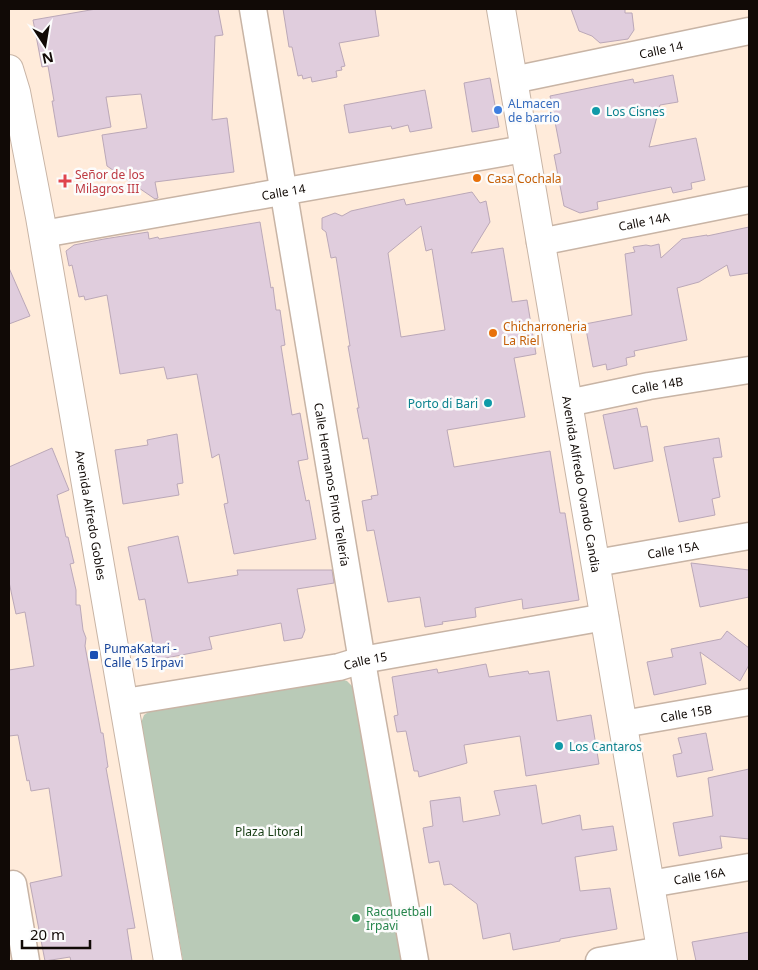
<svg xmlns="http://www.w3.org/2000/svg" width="758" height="970" font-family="'Noto Sans',sans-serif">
<rect width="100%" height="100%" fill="#ffebda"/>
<path fill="#b9cab7" d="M341,679L347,681L353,687L401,961H183L141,723L144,715L150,711Z"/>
<path fill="#e0cddd" stroke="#bba8b8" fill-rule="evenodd" d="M96,9H218L223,35L215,36L212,120L227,118L234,172L155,182L158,198L155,199L107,166L102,135L147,128L141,94L106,97L111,127L58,137L52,101H54L48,66L42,67L33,20Z
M283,9H375L379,36L339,43L345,66L341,67L342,70L336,71L337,77L312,82L311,77L303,79L302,75L298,76L292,47H289Z
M571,9H625V13H632L634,30L628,39L600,43L592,36L579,31Z
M673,75L678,102L660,105L649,147L696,138L705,180L691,183L692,189L673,193L671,187L597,202L598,209L580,213L564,206L554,155L561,153L550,96L633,79L634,83Z
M490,78L499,127L472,132L464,83Z
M425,90L432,128L410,132L408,125L392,129L391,126L349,133L344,105Z
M472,192L480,203L486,201L490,222L471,253L503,248L512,302L527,300L536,354L514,358L525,417L447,430L454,467L550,451L560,513H565L579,600L523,609L522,599L475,608L476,617L442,622L443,624L425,627L420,597L388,602L374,530L367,531L362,501L372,499L371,496L378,495L368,438L363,439L357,408H359L348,346H350L336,257L331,258L326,232L322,229V218L335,213L342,216L351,211L404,199L406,205ZM421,226L426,251L432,249L445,330L401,337L388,253Z
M260,222L271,288L273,287L276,310H280L285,345L281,346L292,415L300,413L308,459L298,461L306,501L309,500L316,539L234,554L224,504L228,503L219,454L212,458L197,374L167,379L164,367L120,374L107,295L85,300L84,296L79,297L72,265L69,266L66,251L74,245L104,239L148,232L149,239L158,237L159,239Z
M749,227V273L730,276L727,265L699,282L677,288L687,340L634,351L635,356L626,358L627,365L607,370L606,364L593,367L585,324L632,315L625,254L635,252L633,247L646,245L651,246L659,244L661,258L682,239L707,235V236Z
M9,268L30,316L9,324Z
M637,408L641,427L647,426L653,461L614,469L603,415Z
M177,434L183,483L177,484L179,495L123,504L115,450L148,445L147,440Z
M719,438L722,457L713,458L720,497L712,499L715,515L679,522L664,447Z
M52,448L69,490L57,495L66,537H68L74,563L70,564L76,590V605H80L83,630L86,638L85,646L101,733H103L108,767L106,768L135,928L127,929L132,961H71L70,957L45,961L30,883L62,876L49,788L31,791L29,780L27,781L18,735L9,736V670L34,666L25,612L16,614L9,582V467Z
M178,536L188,583L238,575L237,570H332L334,583L297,589L305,630L302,638L284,641L281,623L209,637L212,649L156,660L145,599L139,600L128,547Z
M691,563L749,570V597L700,607Z
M727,631L749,648V665L740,681L700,652L706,684L654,695L647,662L673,657L671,649L721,639Z
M486,664L489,677L528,671L529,674L549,671L557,721L591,715L599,764L526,776L520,736L464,745L467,763L419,777L418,771H414L406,731L397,732L394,716L398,715L392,677L437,669L438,673Z
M706,733L713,770L677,777L673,755L682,753L678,738Z
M749,769V839L720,836L722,848L679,856L673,823L713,816L708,778Z
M536,785L542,824L580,815L582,830L613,826L617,850L575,857L580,891L610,888L617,929L560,939V941L513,950L510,933L483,939L477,904L451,884L444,885L439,861L429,863L423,828L433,826L430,801L460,797L463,822L500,815L494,791Z
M749,932V961H696L692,942Z"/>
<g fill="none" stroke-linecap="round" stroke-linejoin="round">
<g stroke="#c8b4a5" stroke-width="29">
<g id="minor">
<path id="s1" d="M253,9L366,685L415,961"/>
<path id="s2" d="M513,80L749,31"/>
<path id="s3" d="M43,234L524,149"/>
<path id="s4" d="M540,242L749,200"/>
<path id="s5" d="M568,403L649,386L749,370"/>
<path id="s6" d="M596,563L749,536"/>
<path id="s7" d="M125,702L339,667L362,660L605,617"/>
<path id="s8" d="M623,724L749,702"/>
<path d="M13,884L26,961"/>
<path id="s9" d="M650,884L749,867"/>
<path d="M599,961L661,950"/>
</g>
</g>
<g stroke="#c8b4a5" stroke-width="30">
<g id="major">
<path id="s10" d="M501,9L663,961"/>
<path id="s11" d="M9,69L16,92L40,217L168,961"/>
</g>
</g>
<use href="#minor" stroke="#fff" stroke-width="26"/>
<use href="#major" stroke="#fff" stroke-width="28"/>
</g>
<circle fill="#3f7fe0" stroke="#fcfcfc" stroke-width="2" cx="498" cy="110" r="5"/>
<g fill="#0f9aa8" stroke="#fcfcfc" stroke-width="2">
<circle cx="596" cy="111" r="5"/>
<circle cx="488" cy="403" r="5"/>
<circle cx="559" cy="746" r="5"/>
</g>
<g fill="#e8710a" stroke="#fcfcfc" stroke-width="2">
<circle cx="477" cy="178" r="5"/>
<circle cx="493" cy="333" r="5"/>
</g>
<path fill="#e0444e" stroke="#fcfcfc" stroke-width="2" d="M62.5 173.5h5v5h5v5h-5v5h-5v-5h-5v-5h5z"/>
<rect fill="#1a4fb4" stroke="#fcfcfc" stroke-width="2" x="89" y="650" width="10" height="10" rx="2.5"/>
<circle fill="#2e9e5b" stroke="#fcfcfc" stroke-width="2" cx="356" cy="918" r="5"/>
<g text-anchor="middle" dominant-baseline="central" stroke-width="5" stroke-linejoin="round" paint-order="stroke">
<g font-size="12" fill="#110a06" stroke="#fcfcfc">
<text stroke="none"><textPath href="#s2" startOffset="151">Calle 14</textPath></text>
<text stroke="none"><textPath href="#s3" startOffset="244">Calle 14</textPath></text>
<text stroke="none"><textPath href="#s4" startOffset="106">Calle 14A</textPath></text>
<text stroke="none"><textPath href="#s5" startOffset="91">Calle 14B</textPath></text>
<text stroke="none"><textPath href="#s1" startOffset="482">Calle Hermanos Pinto Tellería</textPath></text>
<text stroke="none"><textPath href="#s10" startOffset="482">Avenida Alfredo Ovando Candia</textPath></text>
<text stroke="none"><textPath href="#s11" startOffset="454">Avenida Alfredo Gobles</textPath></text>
<text stroke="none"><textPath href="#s6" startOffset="78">Calle 15A</textPath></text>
<text stroke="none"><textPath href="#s7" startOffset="244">Calle 15</textPath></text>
<text stroke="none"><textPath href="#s8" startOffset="64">Calle 15B</textPath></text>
<text stroke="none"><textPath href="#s9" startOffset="50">Calle 16A</textPath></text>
</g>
<g font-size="12" fill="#366cbe" stroke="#fcfcfc" text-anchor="start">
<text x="508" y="103">ALmacen<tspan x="508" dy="14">de barrio</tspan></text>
</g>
<g font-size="12" fill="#0d838f" stroke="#fcfcfc" text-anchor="start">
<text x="606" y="111">Los Cisnes</text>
<text x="478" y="403" text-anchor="end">Porto di Bari</text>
<text x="569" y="746">Los Cantaros</text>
</g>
<g font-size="12" fill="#be3a42" stroke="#fcfcfc" text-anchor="start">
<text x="75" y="174">Señor de los<tspan x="75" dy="14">Milagros III</tspan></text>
</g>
<g font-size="12" fill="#c56008" stroke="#fcfcfc" text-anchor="start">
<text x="487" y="178">Casa Cochala</text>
<text x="503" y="326">Chicharroneria<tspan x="503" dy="14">La Riel</tspan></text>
</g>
<g font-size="12" fill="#164399" stroke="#fcfcfc" text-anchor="start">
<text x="104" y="648">PumaKatari -<tspan x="104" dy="14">Calle 15 Irpavi</tspan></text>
</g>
<g font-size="12" fill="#153b12" stroke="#fcfcfc">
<text x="269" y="831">Plaza Litoral</text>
</g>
<g font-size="12" fill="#27864d" stroke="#fcfcfc" text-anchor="start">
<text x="366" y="911">Racquetball<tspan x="366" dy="14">Irpavi</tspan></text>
</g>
</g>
<rect width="758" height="970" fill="none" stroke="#110a06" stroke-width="20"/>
<g transform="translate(45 45) rotate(168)" stroke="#fcfcfc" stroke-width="4" paint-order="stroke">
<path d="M0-4L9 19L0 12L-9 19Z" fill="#110a06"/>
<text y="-8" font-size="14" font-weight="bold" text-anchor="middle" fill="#110a06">N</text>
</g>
<path d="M22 940v8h68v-8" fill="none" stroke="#110a06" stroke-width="2.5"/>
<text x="30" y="940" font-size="15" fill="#110a06" stroke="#fcfcfc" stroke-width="4" paint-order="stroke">20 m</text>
</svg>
